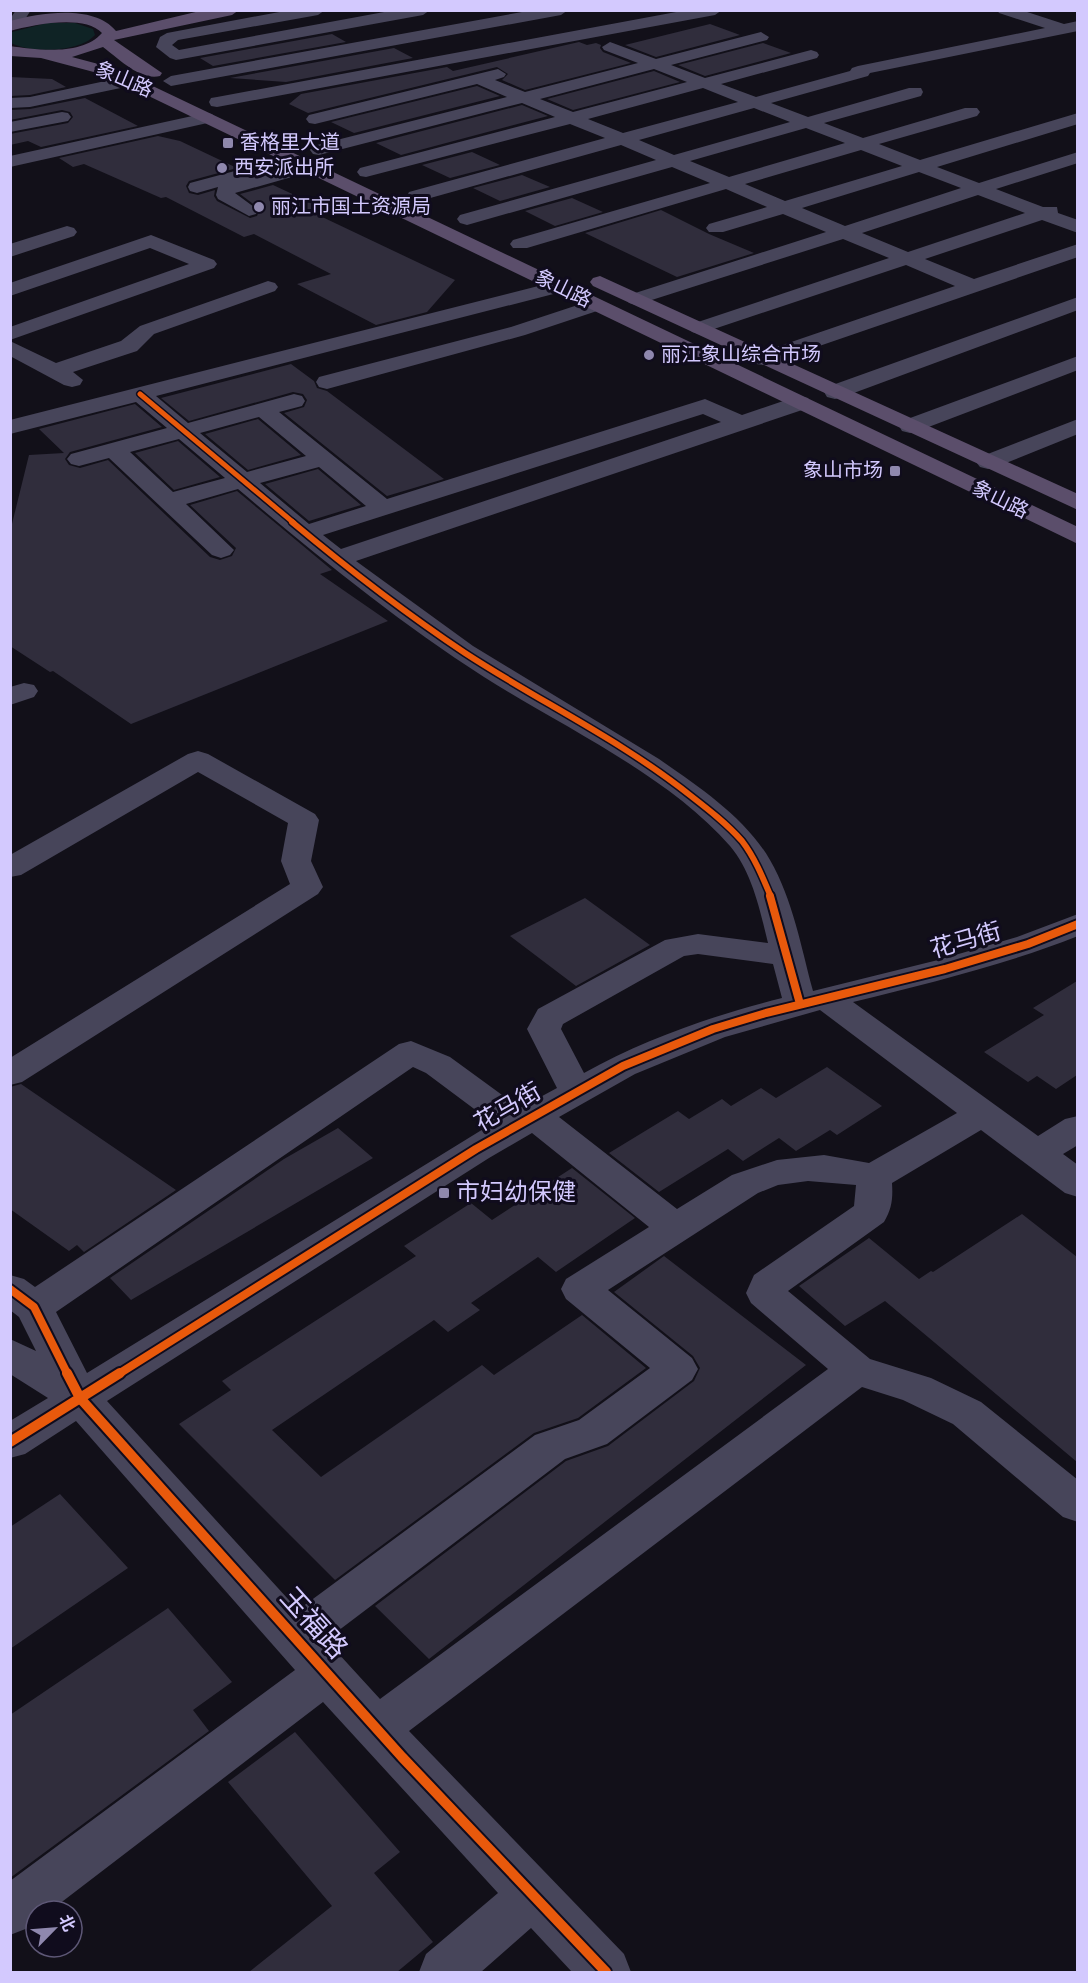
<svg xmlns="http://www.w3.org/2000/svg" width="1088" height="1983" font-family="'Alegreya Sans','Noto Sans SC',sans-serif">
<rect width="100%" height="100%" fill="#121019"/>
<path fill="#0f2325" d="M47,23H75L93,29L95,35C79,53 30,53 11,43L12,32Z"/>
<path fill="#302d3c" d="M710,24L740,35L656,57L625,45Z
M332,34L346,42L213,66L200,58Z
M579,42L587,45L596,43L601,45L600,48L603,52L631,63L525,90L502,80L508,74L497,67L308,113L289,104L301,94L447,67L453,71Z
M763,43L791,53L705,76L678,65Z
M394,48L413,58L286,82L230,78Z
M654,71L680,82L573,110L547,99Z
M10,77L52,79L66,87L30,95L10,96Z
M477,86L500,96L354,133L331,122Z
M85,98L138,126L41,147L28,141L10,145V134L68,123L73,117L70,112L62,110L10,120V110L30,109Z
M522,105L548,116L401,155L376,143Z
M158,136L180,141L237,168L189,181L186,186L189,193L198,195L215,190L214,196L217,201L250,218L257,216L260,209L240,194L273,185L329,211L318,215L455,280L427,312L376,325L297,284L331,274L254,234L244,237L166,197L161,198L84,164L73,167L59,158Z
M472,152L500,165L450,178L422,165Z
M522,175L550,187L500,201L473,188Z
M572,198L603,212L555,226L525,211Z
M661,210L709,234L754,253L677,277L585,233Z
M291,364L314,381L317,388L327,391L444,479L387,496L284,413L304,407L307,400L303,394L293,392L189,421L161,398Z
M135,404L162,427L70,452L65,459L69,465L80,468L108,460L210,557L220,560L232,556L236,548L190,505L237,491L332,570L320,574L388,621L131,724L53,671L50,672L10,646V532L29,455L64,453L39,429Z
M258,419L301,455L248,470L205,434Z
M178,441L220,477L174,490L135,453Z
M318,469L361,505L309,521L265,484Z
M585,898L650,945L576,986L510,936Z
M1077,981V1075L1056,1089L1037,1076L1028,1082L984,1052L1044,1015L1033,1008Z
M827,1067L882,1106L837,1135L830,1130L796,1151L779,1138L743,1161L728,1149L659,1192L609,1153L678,1111L689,1119L722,1099L731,1106L761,1088L776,1098Z
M21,1084L176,1190L84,1252L77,1245L69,1251L10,1209V1087Z
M338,1128L373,1158L131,1300L110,1278L284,1159Z
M572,1168L635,1218L556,1272L538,1257L471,1303L480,1310L448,1332L434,1320L272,1430L321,1477L482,1365L494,1375L582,1315L646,1368L578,1418L534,1433L335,1580L179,1424L231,1390L222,1381L416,1256L404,1246L471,1203L492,1220Z
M1022,1214L1077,1257V1462L885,1301L845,1326L799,1286L869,1238L919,1279L931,1271L933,1272Z
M664,1256L806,1365L429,1659L375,1606L566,1461L608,1446L694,1381L700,1368L693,1356L614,1292Z
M60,1494L128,1568L10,1649V1527Z
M168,1608L232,1682L193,1710L209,1731L10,1878V1715Z
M295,1732L400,1852L374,1873L433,1942L397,1972H249L332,1906L228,1782Z"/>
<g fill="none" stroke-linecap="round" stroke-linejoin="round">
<path fill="#47455a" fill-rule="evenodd" d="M16,10H31L20,27L10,28V19Z
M290,10H325L318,15L178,40L172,45L179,50L395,10H430L423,15L176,60L170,58L156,47L160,37L167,33Z
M533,10H568L561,15L171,86L163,81L171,76Z
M687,10H722L715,15L217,107L211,106L209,102L211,98L217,97Z
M997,10H1021L1064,24L1078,21V31L870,73L868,76L771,103L808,117L909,88H921L923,92L921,96L824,123L863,138L965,108H977L980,112L977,116L879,144L920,160L1078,113V124L937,167L979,183L1078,152V163L996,189L1043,207H1057L1058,213L1078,220V233L1042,220L925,259L974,279L1078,244V257L764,365L756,364L753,359L756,354L955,286L906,265L699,334L692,332L689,328L692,324L889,258L843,239L636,305L629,303L626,299L629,295L826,232L783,214L723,232H709L706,228L709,224L767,207L726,189L527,248H513L510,244L513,240L710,183L672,167L467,225L460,223L457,219L460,215L656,160L621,145L416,202L409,200L407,196L409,192L605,138L570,124L366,177L360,176L357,172L360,168L555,117L522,103L319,155L313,154L310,150L313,146L507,97L477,84L315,124L309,123L306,119L309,115L498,69L506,74L504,77L495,80L525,92L638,63L604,50L602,47L610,42L656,59L761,32L769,37L767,40L671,65L705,78L811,50L817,52L819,55L817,58L721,84L756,97L850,71L852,68L858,66L1045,28L999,13ZM654,69L687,82L573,112L540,99ZM703,88L738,102L623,133L588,119ZM754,108L790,122L674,155L639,140ZM806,128L845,143L729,177L690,161ZM861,150L902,166L785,201L745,184ZM919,172L961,188L845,226L802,208ZM978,195L1025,213L908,252L862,233Z
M129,76L135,77L137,81L135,85L30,107L10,108V98L30,97Z
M62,112L68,113L71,117L68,121L10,132V122Z
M206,113L212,114L215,118L212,122L10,167V156Z
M307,162L313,163L316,167L313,171L235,193L258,210L256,214L249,216L218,199L216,195L218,187L197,193L190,191L188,187L190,183L246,168L252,169L255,173L253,177Z
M67,226L74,228L77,232L74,236L10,257V244Z
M151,235L214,260L217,264L214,268L10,340V327L189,264L150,248L10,296V283Z
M268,281L275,283L278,287L275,291L154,334L137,351L73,372L83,380L80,385L72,387L64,385L10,356V341L56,363L121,341L140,326Z
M558,281L565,283L568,287L565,291L156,396L188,423L294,394L302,396L305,401L302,406L279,412L387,499L705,399L742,415L792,398L800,396L808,398L811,403L808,408L356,561L473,646L659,759C699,787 745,817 770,860C793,900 801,947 813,991L938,960L1017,937L1078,914V936C1005,965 929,983 853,1002L1038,1136L1065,1119L1078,1116V1145L1063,1154L1078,1165V1197L1065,1193L981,1130L892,1183C893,1198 892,1209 884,1222L788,1291L870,1359L931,1378L981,1402L1078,1480V1522L1063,1517L953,1424L903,1400L862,1387L409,1731L624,1954L631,1972H572L531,1928L481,1972H419L426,1954L498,1893L323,1702L50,1911H36V1922L28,1928L10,1935V1881L295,1670L76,1421L25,1454L10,1458V1421L48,1398L10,1374V1339L36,1351L19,1317L10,1310V1275L24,1279L35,1287L399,1044L411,1041L450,1057L520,1108L557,1088L527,1029L538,1009L665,940L698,934L768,943C760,910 752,872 730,846C668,775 563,727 484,677C397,621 317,556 238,489L186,504L234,550L230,555L221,558L212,555L109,458L79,466L71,464L67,459L71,454L167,428L136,402L10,434V420ZM703,414L721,422L341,549L323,535ZM259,417L306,456L247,472L200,433ZM179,439L225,478L173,492L130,452ZM319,467L366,506L309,524L260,483ZM698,954L773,964L782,998C714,1015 645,1039 584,1073L561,1029L563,1024L684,956ZM820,1010L957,1113L869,1163L824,1155L777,1160L732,1175L677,1209L559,1117L635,1074L725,1037ZM413,1067L426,1073L493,1123L87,1373L56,1312ZM532,1133L649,1227L566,1279L561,1289L566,1299L650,1368L579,1420L535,1435L298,1610L107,1401L489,1158ZM808,1181L856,1185L854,1206L754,1275L746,1293L751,1303L828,1369L380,1699L326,1640L565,1459L607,1444L692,1380L698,1369L692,1358L608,1290L758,1193L778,1185Z
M1078,297V310L843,397L835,399L827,397L824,392L827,387Z
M596,299L603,301L606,305L603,309L525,335L327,389L319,387L316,382L319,377L511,327Z
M1078,356V370L918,431L910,433L902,431L899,426L902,421Z
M1078,419V434L996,467L988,469L980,467L976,462L980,457Z
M24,683L34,685L38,691L34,697L10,705V687Z
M198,751L208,754L315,814L319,820L311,861L323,887L318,894L22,1082L10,1085V1058L290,884L281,861L288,823L198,772L21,875L10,877V855L188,754Z"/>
<path fill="#5b4e6b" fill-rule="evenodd" d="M204,10H239L232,15L114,40L162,73L160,76C140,81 118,58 103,47L72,57L117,69L1078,527V544L105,75L41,58L10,56V46C37,50 82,56 102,33C84,14 33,25 10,31V21C41,13 93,4 116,31Z
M600,276L1078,494V510L593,286L590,282L593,278Z"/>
<g stroke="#100c1d" stroke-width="8">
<path id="cycleway-far3" d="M140,394L294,523"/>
</g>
<g stroke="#100c1d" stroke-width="9">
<path id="cycleway-far2" d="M292,522C347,568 405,613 465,653C540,702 621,740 691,796C709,810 727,824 742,841C755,858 763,878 771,897"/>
</g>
<g stroke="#100c1d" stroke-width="12">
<path id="cycleway-far1" d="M770,896L800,1004
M10,1289L34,1307L68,1375
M117,1375L476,1149L623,1066L713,1029L766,1013L945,969L1028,944L1078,924"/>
</g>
<g stroke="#100c1d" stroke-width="14">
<path id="cycleway" d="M67,1373L80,1398L402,1757L606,1972
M10,1442L120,1373"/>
</g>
<use href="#cycleway-far3" stroke="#e8590c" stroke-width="5"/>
<use href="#cycleway-far2" stroke="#e8590c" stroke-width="6"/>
<use href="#cycleway-far1" stroke="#e8590c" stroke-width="8"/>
<use href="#cycleway" stroke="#e8590c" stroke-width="10"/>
</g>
<g fill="#8f88ae" stroke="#100c1d" stroke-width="2">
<rect x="222" y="137" width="12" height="12" rx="3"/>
<circle cx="222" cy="168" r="6"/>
<circle cx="259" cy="207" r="6"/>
<circle cx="649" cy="355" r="6"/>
<rect x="889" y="465" width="12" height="12" rx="3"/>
<rect x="438" y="1187" width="12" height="12" rx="3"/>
</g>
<g text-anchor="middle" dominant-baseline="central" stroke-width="6" stroke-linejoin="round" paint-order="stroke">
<g font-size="20" fill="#d3c9fe" stroke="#100c1d">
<text transform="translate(124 80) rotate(23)">象山路</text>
<text transform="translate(563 289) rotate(26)">象山路</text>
<text transform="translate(1000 500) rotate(26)">象山路</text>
</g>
<g font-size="20" fill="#d3c9fe" stroke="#100c1d" text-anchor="start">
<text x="240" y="143">香格里大道</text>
<text x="234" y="168">西安派出所</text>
<text x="271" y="207">丽江市国土资源局</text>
<text x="661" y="355">丽江象山综合市场</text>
<text x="883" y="471" text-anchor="end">象山市场</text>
</g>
<g font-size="24" fill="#d3c9fe" stroke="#100c1d">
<text transform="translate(966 941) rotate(-16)">花马街</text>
<text transform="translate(508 1108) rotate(-30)">花马街</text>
</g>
<g font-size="24" fill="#d3c9fe" stroke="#100c1d" text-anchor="start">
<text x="456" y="1193">市妇幼保健</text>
</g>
<g font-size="28" fill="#d3c9fe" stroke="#100c1d">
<text transform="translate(313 1624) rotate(48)">玉福路</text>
</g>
</g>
<rect width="1088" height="1983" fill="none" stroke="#d3c9fe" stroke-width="24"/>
<g transform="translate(54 1929) rotate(65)"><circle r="28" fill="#100c1d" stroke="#5e5877" stroke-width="1.5"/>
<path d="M0-4.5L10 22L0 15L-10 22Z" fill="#8f88ae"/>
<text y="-9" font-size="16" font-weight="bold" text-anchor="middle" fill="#d3c9fe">北</text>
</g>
</svg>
